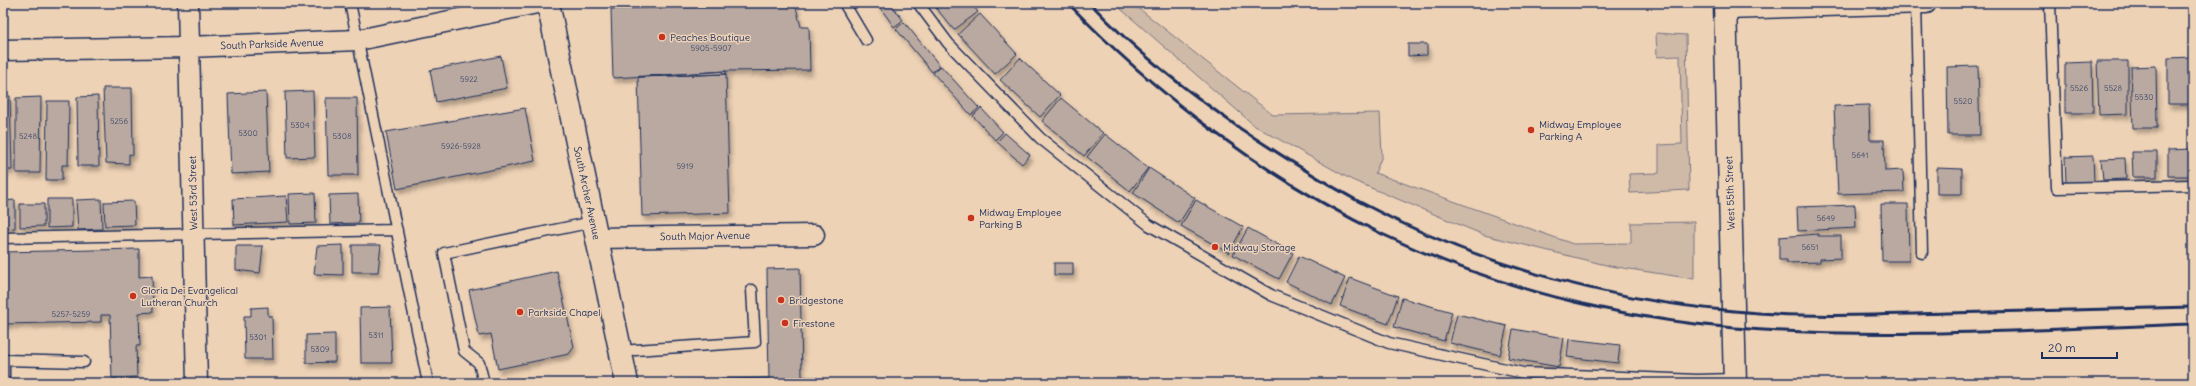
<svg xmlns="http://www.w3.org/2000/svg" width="2196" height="386" font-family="Delius,sans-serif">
<defs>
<filter id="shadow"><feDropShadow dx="2.5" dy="4.5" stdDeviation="2" flood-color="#0004"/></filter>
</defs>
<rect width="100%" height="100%" fill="#eed2b5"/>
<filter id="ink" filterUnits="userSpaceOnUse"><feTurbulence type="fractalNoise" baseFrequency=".025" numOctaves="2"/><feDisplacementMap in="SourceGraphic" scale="8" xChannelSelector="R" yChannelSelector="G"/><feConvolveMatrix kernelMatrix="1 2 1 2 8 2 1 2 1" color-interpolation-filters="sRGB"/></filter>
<g filter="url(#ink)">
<path fill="#cfbaa8" stroke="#757483" d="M1114,3H1132L1273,115L1380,113L1382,156L1375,173L1573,244L1631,243V223L1694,222V279L1610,266L1484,235L1352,180L1255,126Z
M1656,33L1686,35L1689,190L1630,193L1629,174L1659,173V145L1682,144L1680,56L1657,57Z"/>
<path fill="#baa9a0" stroke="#1b2f5e" filter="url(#shadow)" d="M681,3H795V4L683,7Z
M681,3H795V4L683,7Z
M681,3H795L801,27H809L810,70L726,71L613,78L611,9L683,7Z
M877,3H890L903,20L894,27Z
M932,3H971L978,12L954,30Z
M980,14L1017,54L995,74L958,34Z
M904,22L940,66L932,72L896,29Z
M1408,44H1427V55L1408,56Z
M501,56L507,88L436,102L430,70Z
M2193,57V104H2168V58Z
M1020,58L1060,95L1040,117L1000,80Z
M2097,61H2128V114L2099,115Z
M2092,62L2093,113H2065V63Z
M941,66L979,108L971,115L933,73Z
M1978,66L1980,135H1948L1947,67Z
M2156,66L2157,128H2133L2131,67Z
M726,71V74L638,77Z
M726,74L730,213L642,216L638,77Z
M103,88H132L133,155L129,154V164L106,163Z
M313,91L315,157L287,158L285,92Z
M266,92L269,172L231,174L228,94Z
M3,96H10L12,170H3Z
M98,96L99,166H78L77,97Z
M41,97L40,173H16V98Z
M326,98H357L358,175H328Z
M1061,98L1103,133L1084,156L1042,121Z
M47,101H69L68,165H62V180H46Z
M1869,105L1870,140H1884L1885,171L1903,170L1904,192L1838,194L1834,106Z
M525,108L535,161L397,189L386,132Z
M981,108L1003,132L995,140L973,116Z
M1005,133L1030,155L1022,164L997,142Z
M1105,134L1148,168L1130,191L1087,157Z
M2192,149L2193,176H2168V150Z
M2132,152H2157V177H2133Z
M2093,156L2094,182L2066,183L2065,157Z
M2125,158L2126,179L2103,180L2101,159Z
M1149,168L1195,198L1179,223L1133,193Z
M1937,168L1962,169V194H1937Z
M315,193L316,223L290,224L289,194Z
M358,194L359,223L330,224L329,195Z
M286,196L288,222L234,225L233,199Z
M47,199H72V227L47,228Z
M101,199L102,229L78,230L76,200Z
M15,200V228L3,229V201Z
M1196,200L1243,227L1229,253L1181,226Z
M134,201L135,225L105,226L104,202Z
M20,204H44V226L20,227Z
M1881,204H1908L1909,261H1882Z
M1855,205L1856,228L1798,231L1797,207Z
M1248,228L1293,253L1279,279L1233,255Z
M1818,234V236H1841V258L1820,259V262L1787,263V260H1779V237Z
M343,245V275L314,274L317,246Z
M352,245H381L378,272H352Z
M236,246H263L260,273L236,270Z
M139,249V277L152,276L153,312L139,313L140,346H136L137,377L112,378L110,315H101V322L3,324V252Z
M1299,256L1345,278L1332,305L1286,282Z
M1054,263H1073V275H1054Z
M800,268L802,377H816V383H681V380L769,378L767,269Z
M557,271L574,347L569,354L498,369L491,334L479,336L469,290Z
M1350,278L1398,296L1388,324L1340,306Z
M1402,298L1452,312L1444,341L1394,327Z
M268,307V316H272L273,359H245L244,316H251V308Z
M390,307L392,363H361L360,308Z
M1457,314L1507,326L1500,355L1450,343Z
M1513,329L1564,338L1559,367L1508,358Z
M335,334V362L306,363V335Z
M1569,339L1620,345L1618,363L1567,357Z"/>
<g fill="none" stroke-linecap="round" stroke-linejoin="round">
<g stroke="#1b2f5e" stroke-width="13">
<path id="lane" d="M350,3L428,383
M844,3L866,40
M918,3L948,43L1040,138L1149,225L1271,295L1389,343L1523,373L1697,380L1735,379
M1916,3L1922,253
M2050,3L2057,188L2193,185
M3,238L397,230
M620,351L755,342L752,290
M4,383V360L84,362
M484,383L479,363L464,351L444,253L593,222"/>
</g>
<g stroke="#1b2f5e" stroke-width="23">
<path id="street" d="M188,3L197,383
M1725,9L1926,3
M3,50L189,47L358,40L537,3
M596,238L814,235"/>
</g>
<g stroke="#1b2f5e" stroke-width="25">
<path id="secondary" d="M548,3L627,383
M1725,3L1735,383"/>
</g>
<use href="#lane" stroke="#eed2b5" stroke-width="10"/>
<use href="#street" stroke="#eed2b5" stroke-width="20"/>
<use href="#secondary" stroke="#eed2b5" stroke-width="22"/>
<path stroke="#1b2f5e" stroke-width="3" d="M1068,3C1156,95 1266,178 1382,234C1491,286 1614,318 1735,328C1887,340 2041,329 2193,324
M1090,3C1135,51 1187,91 1241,129C1279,154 1317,179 1358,201C1473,263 1604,300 1734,311C1805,318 1877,315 1948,313C2030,311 2111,309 2193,307"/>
</g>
</g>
<g fill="#c8321e" stroke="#eed2b5" stroke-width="1.5">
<circle cx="662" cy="37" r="4"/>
<circle cx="1531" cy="130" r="4"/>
<circle cx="971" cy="218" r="4"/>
<circle cx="1215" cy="247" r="4"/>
<circle cx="133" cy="296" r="4"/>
<circle cx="781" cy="300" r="4"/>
<circle cx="520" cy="312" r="4"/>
<circle cx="785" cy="323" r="4"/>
</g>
<g text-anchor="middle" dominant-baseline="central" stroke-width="3" stroke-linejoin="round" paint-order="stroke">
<g font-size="8" fill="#434e6e">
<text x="711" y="48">5905-5907</text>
<text x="469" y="79">5922</text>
<text x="2079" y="88">5526</text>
<text x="2113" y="88">5528</text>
<text x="2144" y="97">5530</text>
<text x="1963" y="101">5520</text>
<text x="119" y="121">5256</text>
<text x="300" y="125">5304</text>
<text x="248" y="133">5300</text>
<text x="28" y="136">5248</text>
<text x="342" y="136">5308</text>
<text x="461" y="146">5926-5928</text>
<text x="1860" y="155">5641</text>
<text x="685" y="166">5919</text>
<text x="1826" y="218">5649</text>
<text x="1810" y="247">5651</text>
<text x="71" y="314">5257-5259</text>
<text x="376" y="335">5311</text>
<text x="258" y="337">5301</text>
<text x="320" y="349">5309</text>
</g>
<g font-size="10" fill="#1b2f5e" stroke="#eed2b5" text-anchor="start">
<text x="670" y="37">Peaches Boutique</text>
<text x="1539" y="124">Midway Employee<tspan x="1539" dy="12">Parking A</tspan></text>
<text x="979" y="212">Midway Employee<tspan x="979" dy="12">Parking B</tspan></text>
<text x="1223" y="247">Midway Storage</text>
<text x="141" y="290">Gloria Dei Evangelical<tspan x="141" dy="12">Lutheran Church</tspan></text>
<text x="789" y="300">Bridgestone</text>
<text x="528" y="312">Parkside Chapel</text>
<text x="793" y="323">Firestone</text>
</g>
<g font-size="10" fill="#1b2f5e" stroke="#eed2b5">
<text transform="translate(272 44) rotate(-2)">South Parkside Avenue</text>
<text transform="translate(193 193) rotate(-91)">West 53rd Street</text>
<text transform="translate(587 193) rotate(78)">South Archer Avenue</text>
<text transform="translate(1730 193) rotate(-92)">West 55th Street</text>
<text transform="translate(705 236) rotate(-1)">South Major Avenue</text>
</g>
</g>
<rect width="2196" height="386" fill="none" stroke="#eed2b5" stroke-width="16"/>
<rect x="8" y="8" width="2180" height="370" fill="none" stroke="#1b2f5e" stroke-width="1.5" filter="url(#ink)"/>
<path d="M2042 352v6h75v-6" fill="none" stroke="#1b2f5e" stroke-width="2"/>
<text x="2048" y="352" font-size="12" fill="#1b2f5e" stroke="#eed2b5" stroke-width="3" paint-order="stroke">20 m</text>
</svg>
